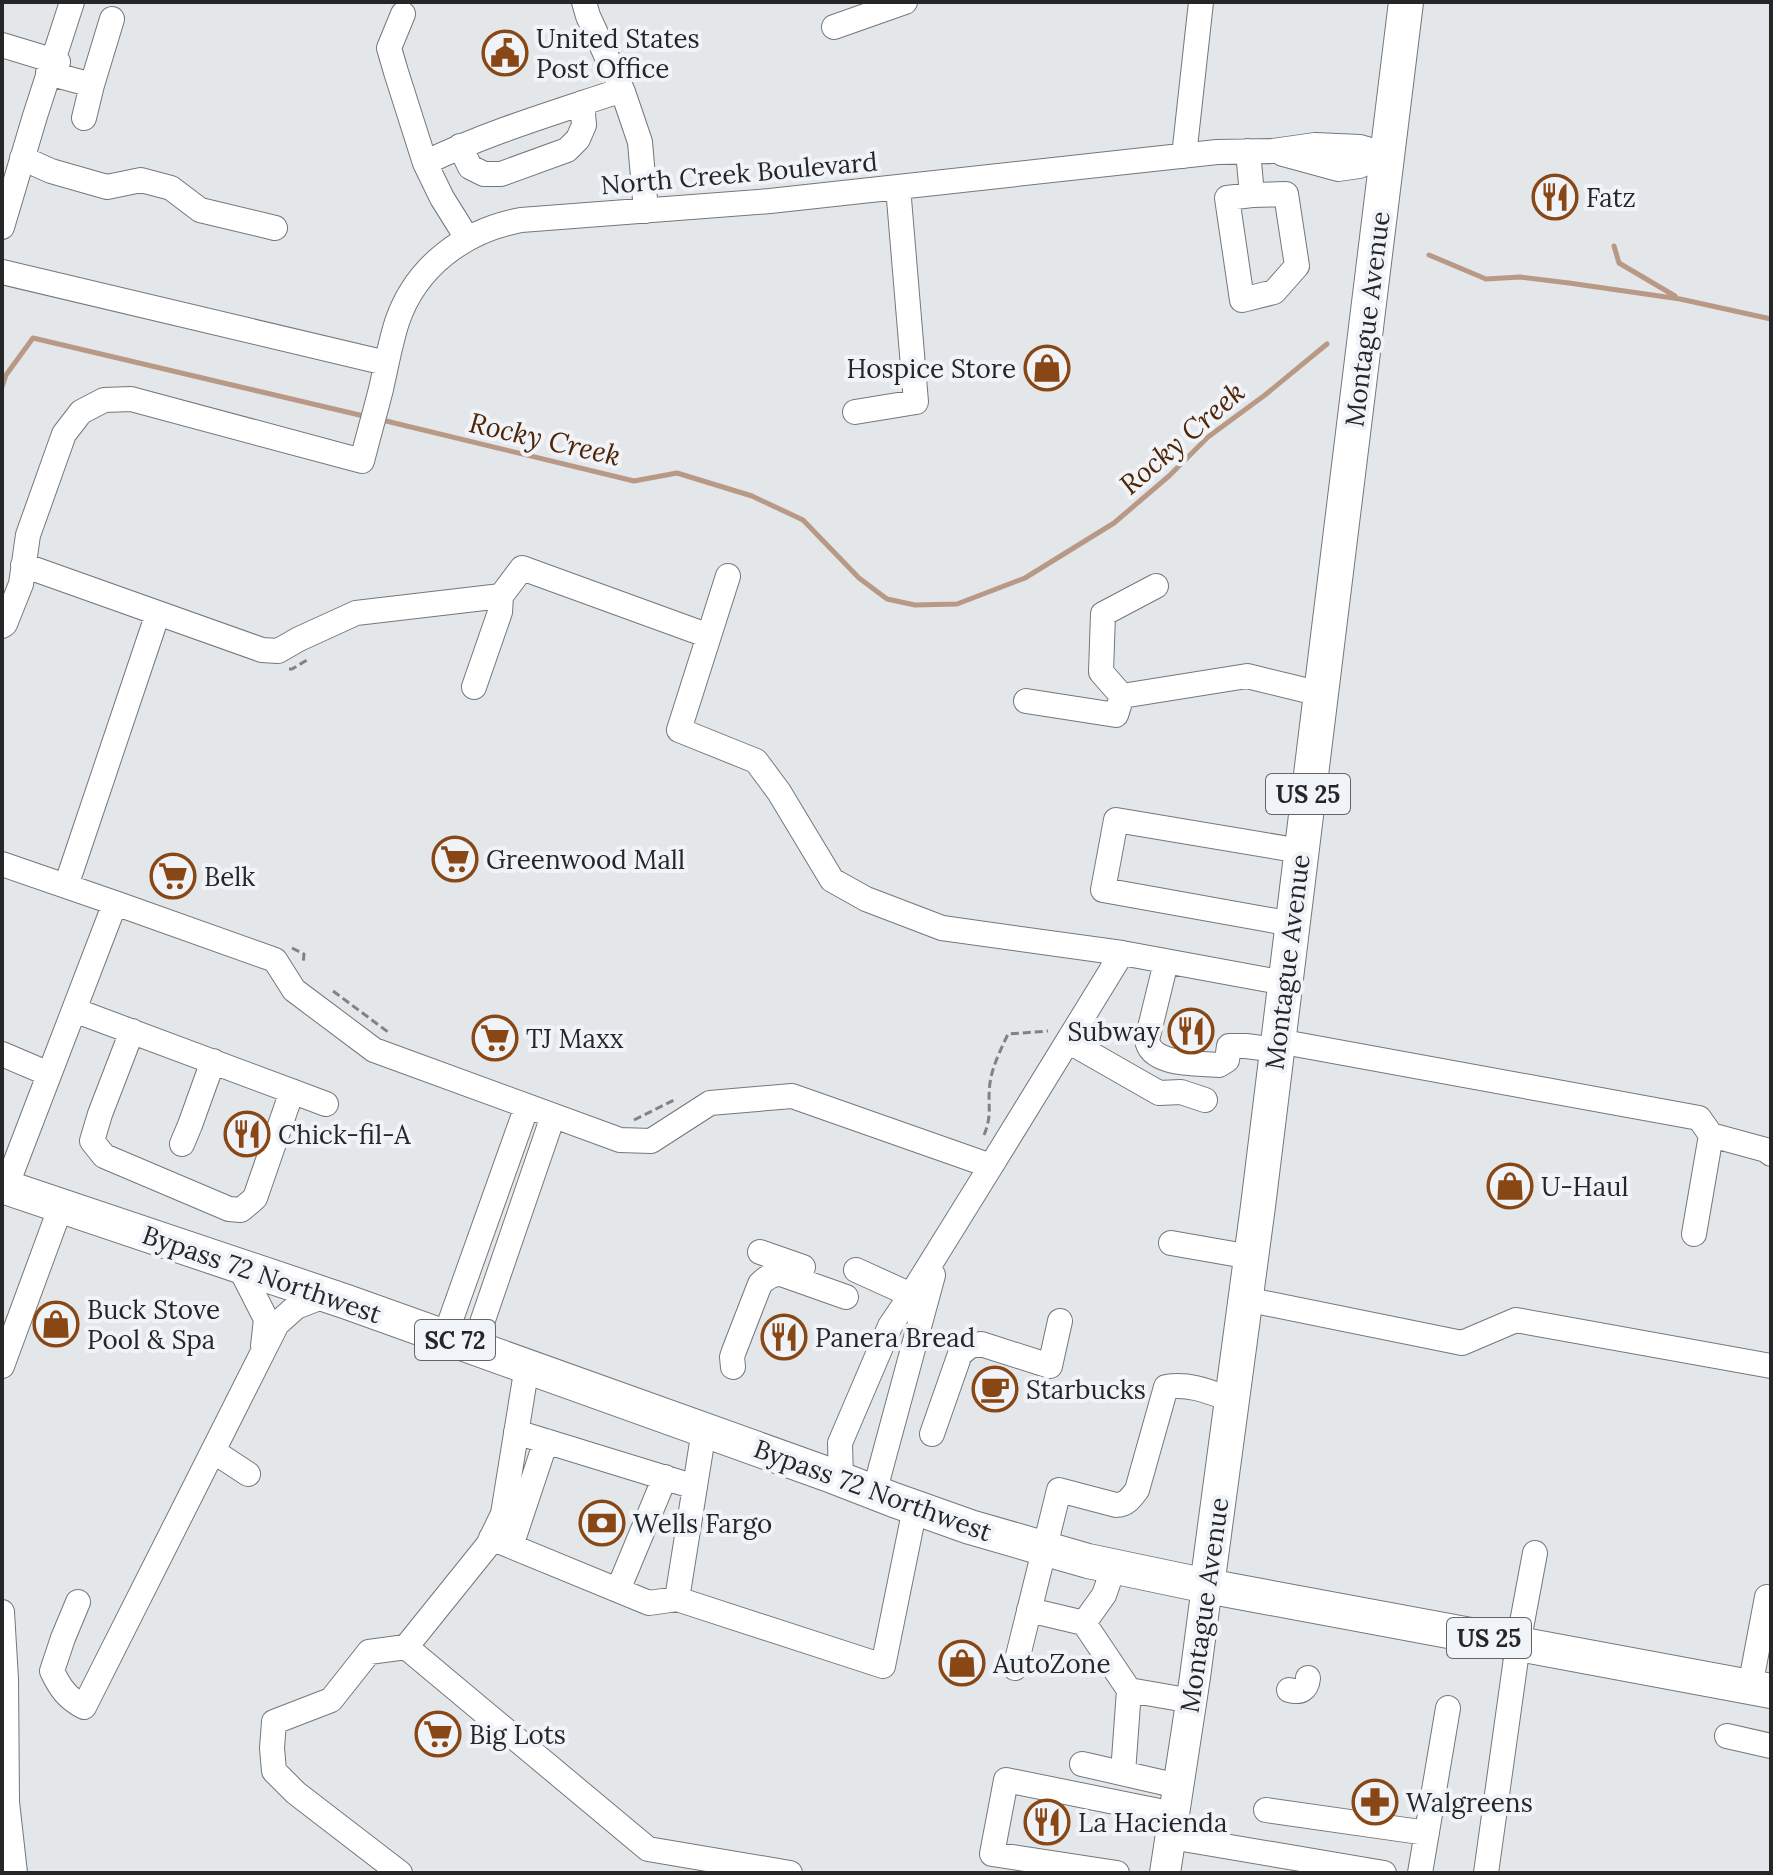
<svg xmlns="http://www.w3.org/2000/svg" width="1773" height="1875" font-family="Lora,serif">
<rect width="100%" height="100%" fill="#e3e7ea"/>
<g fill="none" stroke-linecap="round" stroke-linejoin="round">
<path stroke="#b89986" stroke-width="5" d="M1614,246L1619,263L1675,296
M1429,255L1486,279L1520,277L1569,283L1680,299L1771,319
M2,387L6,375L33,338L368,417
M382,420L634,481L677,473L752,496L803,520L859,578L887,599L915,605L957,604L1025,578L1114,523L1169,476L1208,437L1265,395L1327,344"/>
<g stroke="#74777b" stroke-width="26">
<path id="minor" d="M584,2L588,16L623,92
M403,14L389,48L396,72L425,163L442,198L467,238
M834,27L905,2
M2,45L58,62
M48,73L92,85L112,19
M84,118L92,85
M460,146L470,167L484,174H501L567,150L578,139L584,125L582,103
M1248,151L1252,195L1227,198L1242,300L1274,292L1297,266L1286,194L1252,195
M1283,154L1338,169L1359,166L1387,155
M1184,156L1201,2
M22,158L51,171L107,187L141,180L171,188L200,210L275,228
M425,163C484,134 547,115 610,94L623,92L640,142L646,211
M2,227L35,116L72,2
M2,272L386,363
M855,412L916,402L898,187
M23,565L262,650L278,651L299,639L356,613L501,596L522,568L709,636
M728,576L679,730L756,761L779,792L832,880L866,899L942,928L1122,953
M2,626L5,624L21,584L28,535L64,434L81,412L104,400L131,399L362,461C368,437 375,413 381,389C386,367 390,344 397,322C416,266 464,231 521,220L770,201L1217,152L1273,151L1315,145L1360,147L1387,155
M474,687L500,612L501,596
M1122,696L1101,672L1103,614L1156,586
M1026,701L1116,715L1122,696L1247,676L1321,694
M2,864L115,903L6,1187
M66,886L158,613
M115,903L275,960L294,990L374,1050L620,1140L651,1141L710,1103L792,1096L991,1166L911,1295L890,1326L840,1443L841,1480
M1292,924L1103,890L1116,820L1301,851
M1166,962L1147,1040C1151,1066 1198,1063 1219,1065L1227,1060L1229,1046H1246L1277,1050
M74,1010L326,1104
M132,1031L100,1114L92,1141L104,1156L229,1209L241,1210L255,1198L292,1091
M1068,1041L1159,1093L1181,1092L1205,1100
M1278,1041L1699,1118L1711,1135L1766,1150L1771,1154
M2,1054L49,1074
M182,1144L190,1125L213,1061
M991,1166L1122,953L1285,983
M1694,1234L1711,1135
M1171,1243L1251,1257
M760,1252L803,1267
M239,1266L266,1319L263,1346
M856,1270L911,1295
M1245,1299L1462,1343L1516,1320L1771,1366
M445,1336L527,1106
M474,1346L553,1116
M2,1366L61,1206
M527,1366L503,1514L488,1545L406,1647L648,1849L790,1873
M733,1367L732,1357L734,1351L760,1284C766,1278 772,1273 781,1274L846,1297
M704,1430L677,1599L883,1666L915,1508
M516,1432L695,1487
M932,1434L960,1354L970,1346L981,1344L1050,1366L1060,1321
M213,1451L248,1474
M874,1493L933,1275
M491,1538L649,1603L677,1599
M511,1546L546,1441
M1114,1566L1104,1595L1084,1623L1129,1690L1192,1701
M618,1590L665,1477
M78,1602L63,1638L52,1671C60,1688 67,1698 84,1707L277,1324L296,1307L327,1295
M1029,1610L1084,1623
M2,1612L6,1679L7,1802L15,1873
M1015,1668L1059,1490L1116,1505C1126,1505 1131,1498 1137,1490L1166,1387C1190,1383 1210,1392 1232,1400
M1750,1687L1767,1597
M1289,1690C1300,1693 1307,1690 1308,1678
M1727,1736L1771,1746
M1082,1764L1178,1786
M1123,1773L1129,1690
M1266,1810L1427,1833
M1171,1837L1384,1873
M400,1873L296,1793L274,1771L272,1748L274,1722L331,1700L369,1652L406,1647
M1117,1873L992,1854L1006,1780L1174,1814
M1420,1873L1448,1708
M1486,1873L1518,1644L1535,1553"/>
</g>
<g stroke="#74777b" stroke-width="32">
<path id="major" d="M1165,1873L1195,1677L1207,1586"/>
</g>
<g stroke="#74777b" stroke-width="36">
<path id="highway" d="M2,1186L347,1302L827,1474L894,1500L970,1527L1088,1561L1207,1586L1771,1691
M1207,1586L1258,1206L1406,2"/>
</g>
<path stroke="#808385" stroke-width="3" stroke-dasharray="8 4" stroke-linecap="butt" d="M289,669H292L307,660
M292,948L304,954L303,964
M333,991L388,1032
M634,1120L674,1100
M984,1135C993,1114 987,1104 990,1083C992,1067 1001,1049 1008,1034L1048,1031"/>
<use href="#minor" stroke="#fff" stroke-width="24"/>
<use href="#major" stroke="#fff" stroke-width="30"/>
<use href="#highway" stroke="#fff" stroke-width="34"/>
</g>
<defs>
<g id="civic-ring" transform="scale(2.3)"><circle r="9.5" fill="#f0f4f8" stroke="#894716" stroke-width="1.5"/><path d="M-.6-6.5H3V-4.5H.6V-3L4-1V1h2V6H-6V1h2V-1L-.6-3ZM-1.2 2.5V6h2.4V2.5Z" fill="#894716"/></g>
<g id="restaurant-ring" transform="scale(2.3)"><circle r="9.5" fill="#f0f4f8" stroke="#894716" stroke-width="1.5"/><path d="M-5-6h1v4h1v-4h1v4h1v-4h1v5L-1.5 .5V6h-2V.5L-5-1ZM5-6V6H3V1.5H1.5Q1.5-4 5-6Z" fill="#894716"/></g>
<g id="shop-ring" transform="scale(2.3)"><circle r="9.5" fill="#f0f4f8" stroke="#894716" stroke-width="1.5"/><path d="M-5-2.5h2.3a2.7 3.5 0 0 1 5.4 0H5L5.5 6h-11ZM-1.5-2.5h3a1.5 2.3 0 0 0-3 0Z" fill="#894716"/></g>
<g id="supermarket-ring" transform="scale(2.3)"><circle r="9.5" fill="#f0f4f8" stroke="#894716" stroke-width="1.5"/><path d="M-6-5.5h2.5l.6 2H6L4.5 2H-2.5L-4.4-4H-6ZM-1.5 3.2a1.3 1.3 0 1 0 .1 0ZM3 3.2a1.3 1.3 0 1 0 .1 0Z" fill="#894716"/></g>
<g id="cafe-ring" transform="scale(2.3)"><circle r="9.5" fill="#f0f4f8" stroke="#894716" stroke-width="1.5"/><path d="M-5.5-4.5H6V0H3Q3 3.5 0 3.5H-2.5Q-5.5 3.5-5.5 0ZM3-3.2v2h1.7v-2ZM-6 4.5H4V6H-6Z" fill="#894716"/></g>
<g id="bank-ring" transform="scale(2.3)"><circle r="9.5" fill="#f0f4f8" stroke="#894716" stroke-width="1.5"/><path d="M-6-4H6V4H-6ZM0-2.3a2.3 2.3 0 1 0 0 4.6a2.3 2.3 0 1 0 0-4.6Z" fill="#894716"/></g>
<g id="pharmacy-ring" transform="scale(2.3)"><circle r="9.5" fill="#f0f4f8" stroke="#894716" stroke-width="1.5"/><path d="M-2-6h4v4h4v4h-4v4h-4v-4h-4v-4h4Z" fill="#894716"/></g>
</defs>
<g fill-rule="evenodd">
<use href="#civic-ring" x="505" y="53"/>
<use href="#restaurant-ring" x="1555" y="197"/>
<use href="#shop-ring" x="1047" y="368"/>
<use href="#supermarket-ring" x="455" y="859"/>
<use href="#supermarket-ring" x="173" y="876"/>
<use href="#restaurant-ring" x="1191" y="1031"/>
<use href="#supermarket-ring" x="495" y="1038"/>
<use href="#restaurant-ring" x="247" y="1134"/>
<use href="#shop-ring" x="1510" y="1186"/>
<use href="#shop-ring" x="56" y="1324"/>
<use href="#restaurant-ring" x="784" y="1337"/>
<use href="#cafe-ring" x="995" y="1389"/>
<use href="#bank-ring" x="602" y="1523"/>
<use href="#shop-ring" x="962" y="1663"/>
<use href="#supermarket-ring" x="438" y="1734"/>
<use href="#pharmacy-ring" x="1375" y="1802"/>
<use href="#restaurant-ring" x="1047" y="1822"/>
</g>
<g text-anchor="middle" dominant-baseline="central" stroke-width="8" stroke-linejoin="round" paint-order="stroke">
<g fill="#f0f4f8" stroke="#626466" stroke-width="2">
<rect x="1266" y="774" width="84" height="40" rx="6"/>
<rect x="415" y="1320" width="80" height="40" rx="6"/>
<rect x="1447" y="1618" width="84" height="40" rx="6"/>
</g>
<g font-size="24" font-weight="bold" fill="#252628">
<text x="1308" y="794">US 25</text>
<text x="455" y="1340">SC 72</text>
<text x="1489" y="1638">US 25</text>
</g>
<g font-size="26" fill="#252628" stroke="#f0f4f8" text-anchor="start">
<text x="536" y="38">United States<tspan x="536" dy="30">Post Office</tspan></text>
<text x="1586" y="197">Fatz</text>
<text x="1016" y="368" text-anchor="end">Hospice Store</text>
<text x="486" y="859">Greenwood Mall</text>
<text x="204" y="876">Belk</text>
<text x="1160" y="1031" text-anchor="end">Subway</text>
<text x="526" y="1038">TJ Maxx</text>
<text x="278" y="1134">Chick-fil-A</text>
<text x="1541" y="1186">U-Haul</text>
<text x="87" y="1309">Buck Stove<tspan x="87" dy="30">Pool &amp; Spa</tspan></text>
<text x="815" y="1337">Panera Bread</text>
<text x="1026" y="1389">Starbucks</text>
<text x="633" y="1523">Wells Fargo</text>
<text x="993" y="1663">AutoZone</text>
<text x="469" y="1734">Big Lots</text>
<text x="1406" y="1802">Walgreens</text>
<text x="1078" y="1822">La Hacienda</text>
</g>
<g font-size="26" fill="#252628" stroke="#f0f4f8">
<text transform="translate(739 173) rotate(-5)">North Creek Boulevard</text>
<text transform="translate(1367 319) rotate(-83)">Montague Avenue</text>
<text transform="translate(1287 962) rotate(-83)">Montague Avenue</text>
<text transform="translate(262 1274) rotate(19)">Bypass 72 Northwest</text>
<text transform="translate(873 1490) rotate(20)">Bypass 72 Northwest</text>
<text transform="translate(1204 1605) rotate(-82)">Montague Avenue</text>
</g>
<g font-size="28" font-style="italic" fill="#4f2505" stroke="#f0f4f8">
<text transform="translate(1182 438) rotate(-41)">Rocky Creek</text>
<text transform="translate(545 439) rotate(13)">Rocky Creek</text>
</g>
</g>
<rect width="1773" height="1875" fill="none" stroke="#252628" stroke-width="8"/>
</svg>
